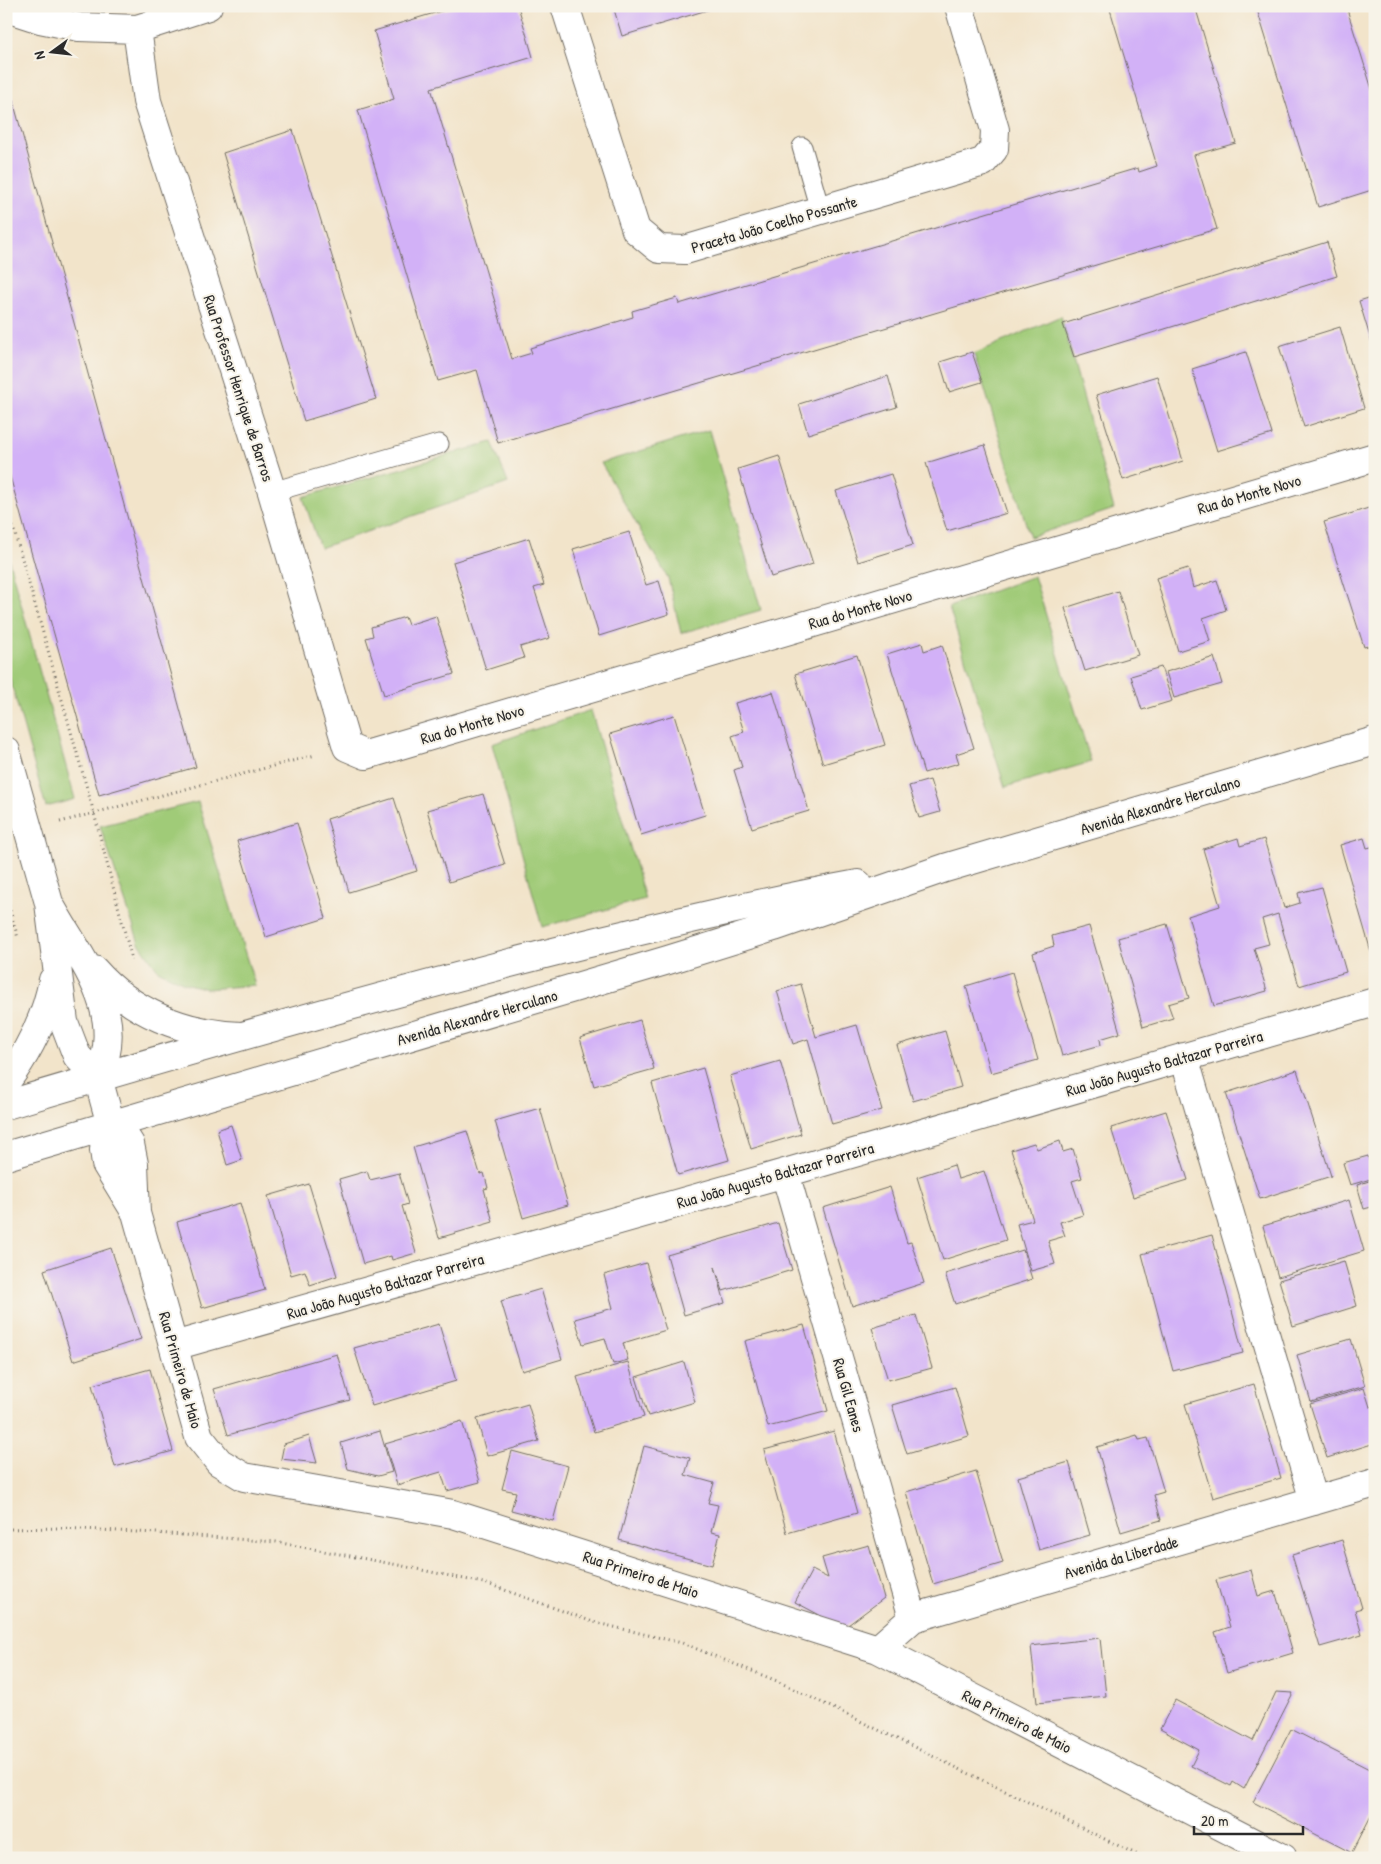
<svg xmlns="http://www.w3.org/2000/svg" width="1381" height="1864" font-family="'Patrick Hand',sans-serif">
<rect width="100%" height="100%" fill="#f7f3e8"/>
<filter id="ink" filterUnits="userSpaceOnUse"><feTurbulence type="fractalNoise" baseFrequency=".02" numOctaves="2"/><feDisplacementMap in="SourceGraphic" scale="10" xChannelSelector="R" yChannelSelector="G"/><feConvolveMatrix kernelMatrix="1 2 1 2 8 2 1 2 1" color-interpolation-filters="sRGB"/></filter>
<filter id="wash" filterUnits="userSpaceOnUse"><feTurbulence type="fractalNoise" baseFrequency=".0096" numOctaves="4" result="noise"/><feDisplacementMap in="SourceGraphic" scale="20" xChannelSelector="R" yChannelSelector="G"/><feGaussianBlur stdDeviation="1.12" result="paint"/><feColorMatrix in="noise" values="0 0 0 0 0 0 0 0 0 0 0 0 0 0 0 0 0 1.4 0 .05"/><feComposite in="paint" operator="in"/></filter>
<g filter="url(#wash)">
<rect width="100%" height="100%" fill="#f2e4ca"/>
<path fill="#a0cb78" stroke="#667b52" d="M1061,316L1114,509L1030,537L974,354Z
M709,430L761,610L681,633L668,578L601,463Z
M492,442L508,483L320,548L303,497Z
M6,550L75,799L46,807L6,665Z
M1034,576L1091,762L1005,787L949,607Z
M591,710L645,899L542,927L492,744Z
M198,802L255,985L207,989L184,983L158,970L139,943L100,826Z"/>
<g id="blocks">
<path fill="#d2b1f7" d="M458,6H518L533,57L431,88L512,359L532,353L530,348L633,317L632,311L677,298L679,304L1138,168L1139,172L1157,166L1109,6H1195L1236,143L1194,155L1217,229L498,443L477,370L438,381L358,110L394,99L374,31Z
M613,6H717V7L622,36Z
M1256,6H1346L1375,99V189L1318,207Z
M12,97L196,767L99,795L6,462V99Z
M293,130L376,399L304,421L223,153Z
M1327,242L1337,276L1074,357L1063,324Z
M1375,296V350H1374L1359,301Z
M1340,327L1364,408L1304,427L1279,346Z
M972,352L982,382L949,392L940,362Z
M1246,352L1272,434L1217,451L1192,369Z
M888,376L897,407L808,434L799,404Z
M1157,376L1183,461L1123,480L1096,395Z
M985,445L1007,513L947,531L926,463Z
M779,456L813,564L771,577L738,469Z
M891,474L913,545L858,562L836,491Z
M1375,506V644L1364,647L1324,522Z
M629,532L646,585L659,581L669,614L599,636L573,549Z
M529,538L544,585L534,588L550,638L520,647L524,658L486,670L453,562Z
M1188,568L1193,588L1217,580L1226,610L1203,618L1210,641L1178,651L1156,578Z
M1118,591L1138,655L1085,671L1065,608Z
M436,616L454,674L384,695L366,638L373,636L371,627L405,617L408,625Z
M922,643L924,651L942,645L974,748L956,754L959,763L924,773L887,654Z
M857,655L885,745L823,764L795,674Z
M1214,657L1222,684L1174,698L1166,672Z
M1161,667L1172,701L1142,710L1131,676Z
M773,692L809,811L752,828L734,770L742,767L732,736L744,732L735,703Z
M674,715L705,815L641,835L610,734Z
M930,780L940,812L919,818L909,786Z
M483,794L505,865L449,882L427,810Z
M394,798L417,871L349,892L327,819Z
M297,823L326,918L266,937L237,841Z
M1238,838L1240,846L1264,839L1284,908L1300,903L1298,893L1322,887L1346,972L1299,986L1278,914L1262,919L1269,944L1254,948L1267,991L1214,1006L1188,916L1220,906L1203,849Z
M1364,838L1367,848L1375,846L1374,962L1340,845Z
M1167,924L1189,998L1168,1004L1173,1018L1143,1027L1118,938Z
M1089,926L1120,1033L1100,1039L1101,1045L1062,1056L1033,953L1054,946L1052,936Z
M1012,972L1038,1060L991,1073L966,986Z
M801,984L816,1037L857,1025L882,1110L832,1124L808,1039L793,1044L777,991Z
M640,1020L654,1069L594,1086L580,1038Z
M945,1031L961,1087L913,1101L897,1045Z
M780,1061L801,1134L751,1149L730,1076Z
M703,1068L729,1160L678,1175L652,1083Z
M1297,1070L1331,1176L1260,1199L1226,1093Z
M540,1108L568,1205L523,1218L495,1121Z
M1166,1111L1188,1180L1133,1197L1111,1128Z
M231,1125L242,1160L227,1165L217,1130Z
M467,1131L480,1174L484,1173L488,1188L484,1189L493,1222L439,1238L413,1147Z
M1060,1141L1063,1152L1073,1149L1082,1178L1072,1181L1083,1215L1060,1222L1065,1236L1048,1241L1055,1264L1031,1271L1017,1224L1033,1220L1011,1150L1034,1143L1037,1149Z
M1368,1156L1374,1178L1350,1185L1343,1163Z
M954,1165L958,1179L984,1171L1006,1240L943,1260L917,1177Z
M367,1171L370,1180L399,1173L408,1204L402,1206L416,1253L392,1260L391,1256L363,1264L339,1179Z
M1375,1179V1206L1364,1209L1357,1185Z
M309,1184L337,1276L310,1285L305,1271L291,1275L268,1196Z
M890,1187L907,1243L911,1242L924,1283L852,1306L823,1208Z
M1349,1200L1364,1251L1278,1277L1263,1226Z
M240,1203L265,1290L202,1308L177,1222Z
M778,1223L792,1270L723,1291L715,1267L725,1303L684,1315L667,1255Z
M1212,1235L1243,1353L1173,1371L1142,1254Z
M111,1248L141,1339L73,1361L44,1270Z
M1023,1250L1032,1279L955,1304L945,1274Z
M1344,1261L1357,1306L1293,1326L1279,1280Z
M646,1263L666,1330L623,1343L628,1360L613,1364L605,1338L583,1344L575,1319L613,1308L604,1275Z
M541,1289L562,1359L522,1371L501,1301Z
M916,1315L932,1368L888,1380L872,1328Z
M439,1324L456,1381L372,1406L354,1348Z
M804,1325L828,1411L768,1427L745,1341Z
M1351,1339L1365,1386L1311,1402L1297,1355Z
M337,1354L350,1400L228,1435L214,1389Z
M628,1362L644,1417L594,1432L577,1377Z
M684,1362L695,1402L648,1416L636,1377Z
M150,1369L173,1451L115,1467L92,1385Z
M1254,1384L1281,1478L1213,1498L1185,1404Z
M955,1387L969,1436L907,1454L892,1405Z
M1364,1388L1370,1407L1375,1406V1443L1327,1458L1310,1404Z
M528,1404L539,1441L487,1456L477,1419Z
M462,1421L480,1482L447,1491L441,1472L397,1485L385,1444Z
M380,1431L392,1472L378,1476L348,1469L341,1443Z
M834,1431L857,1513L787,1533L764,1450Z
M1137,1435L1139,1440L1148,1438L1164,1492L1154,1495L1161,1520L1121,1532L1097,1447Z
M309,1436L317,1463L281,1459L284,1444Z
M644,1446L690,1458L685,1475L714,1483L708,1503L718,1505L711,1532L720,1534L712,1565L619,1540Z
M512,1451L568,1466L553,1521L511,1510L516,1492L502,1489Z
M1069,1462L1090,1535L1039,1550L1018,1477Z
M976,1471L1003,1563L933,1584L906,1492Z
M1375,1534V1552H1374L1369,1536Z
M1342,1540L1362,1608L1355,1610L1362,1635L1320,1647L1292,1555Z
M869,1545L884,1598L844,1628L795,1602L812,1570L828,1578L822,1558Z
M1251,1570L1258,1596L1275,1591L1293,1653L1227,1673L1215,1632L1230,1627L1216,1580Z
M1100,1638L1106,1696L1037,1703L1031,1646Z
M1276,1692L1293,1693L1244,1789L1233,1782L1231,1786L1191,1766L1199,1750L1160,1729L1175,1700L1253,1741Z
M1291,1729L1375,1772V1808L1352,1853L1253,1802Z"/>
</g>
</g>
<g filter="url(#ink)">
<use href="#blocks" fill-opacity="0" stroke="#716c63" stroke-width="1"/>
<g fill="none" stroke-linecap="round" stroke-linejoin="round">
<g stroke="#716c63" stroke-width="21">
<path id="lane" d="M802,147L820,210
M272,492L439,444"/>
</g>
<g stroke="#716c63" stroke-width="30">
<path id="street" d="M565,6L636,230L659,249L685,250L983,162L994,149L995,130L959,6
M6,8L40,19L79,27L137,29L208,6
M137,29L147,101L272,492L347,747L366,755L1375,457
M6,751L49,903L64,1022L77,1056L98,1078C129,1011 79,959 49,903
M94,970C131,1012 184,1034 241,1036
M1184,1057L1314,1501
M6,1082C29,1051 46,1018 53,980
M785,1173L913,1618
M136,1213L106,1164L104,1150L111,1125L121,1130L130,1144L134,1164L136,1213L199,1437L219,1462L244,1477L453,1514L878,1649L1283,1858
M174,1346L785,1173L1375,1002
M878,1649L913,1618L1375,1483"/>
</g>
<g stroke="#716c63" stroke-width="30">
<path id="primary" d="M98,1078L111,1125
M6,1105C197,1048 388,993 581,945C673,923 765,901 858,884
M6,1156L668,960L774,927L945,868L1375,741"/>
</g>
<path stroke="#716c63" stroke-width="3" stroke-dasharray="1 4" stroke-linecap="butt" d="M6,502L94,813L132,960
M60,822L315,755
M6,896L18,938
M6,1529L62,1528L156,1533L276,1542L398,1565L488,1584L593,1622L682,1643L777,1681L1144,1858"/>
<use href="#lane" stroke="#fff" stroke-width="19"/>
<use href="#street" stroke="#fff" stroke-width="28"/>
<use href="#primary" stroke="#fff" stroke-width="28"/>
</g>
</g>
<g text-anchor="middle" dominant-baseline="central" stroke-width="4" stroke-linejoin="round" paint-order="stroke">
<g font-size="16" fill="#2b2b2b" stroke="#f7f3e8">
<text transform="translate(774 224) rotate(-16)">Praceta João Coelho Possante</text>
<text transform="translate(239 388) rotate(72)">Rua Professor Henrique de Barros</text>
<text transform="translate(1249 494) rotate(-16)">Rua do Monte Novo</text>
<text transform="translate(860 609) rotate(-16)">Rua do Monte Novo</text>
<text transform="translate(472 724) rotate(-16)">Rua do Monte Novo</text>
<text transform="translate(1160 805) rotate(-17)">Avenida Alexandre Herculano</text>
<text transform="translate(477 1017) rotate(-16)">Avenida Alexandre Herculano</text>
<text transform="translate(1164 1063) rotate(-16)">Rua João Augusto Baltazar Parreira</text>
<text transform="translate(775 1175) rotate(-16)">Rua João Augusto Baltazar Parreira</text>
<text transform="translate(385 1286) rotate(-16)">Rua João Augusto Baltazar Parreira</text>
<text transform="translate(181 1370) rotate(74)">Rua Primeiro de Maio</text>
<text transform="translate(849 1395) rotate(74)">Rua Gil Eanes</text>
<text transform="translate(1121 1557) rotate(-16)">Avenida da Liberdade</text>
<text transform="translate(641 1574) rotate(18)">Rua Primeiro de Maio</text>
<text transform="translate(1017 1721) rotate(27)">Rua Primeiro de Maio</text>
</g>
</g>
<rect width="1381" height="1864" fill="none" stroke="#f7f3e8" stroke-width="25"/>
<g transform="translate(52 52) rotate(255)" stroke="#f7f3e8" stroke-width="4" paint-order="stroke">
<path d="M0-4L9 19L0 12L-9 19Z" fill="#2b2b2b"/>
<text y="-8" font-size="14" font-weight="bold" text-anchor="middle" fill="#2b2b2b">N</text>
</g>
<path d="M1194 1826v8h109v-8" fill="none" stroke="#2b2b2b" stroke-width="2.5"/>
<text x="1201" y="1826" font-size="15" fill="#2b2b2b" stroke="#f7f3e8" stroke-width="4" paint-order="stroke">20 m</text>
</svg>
